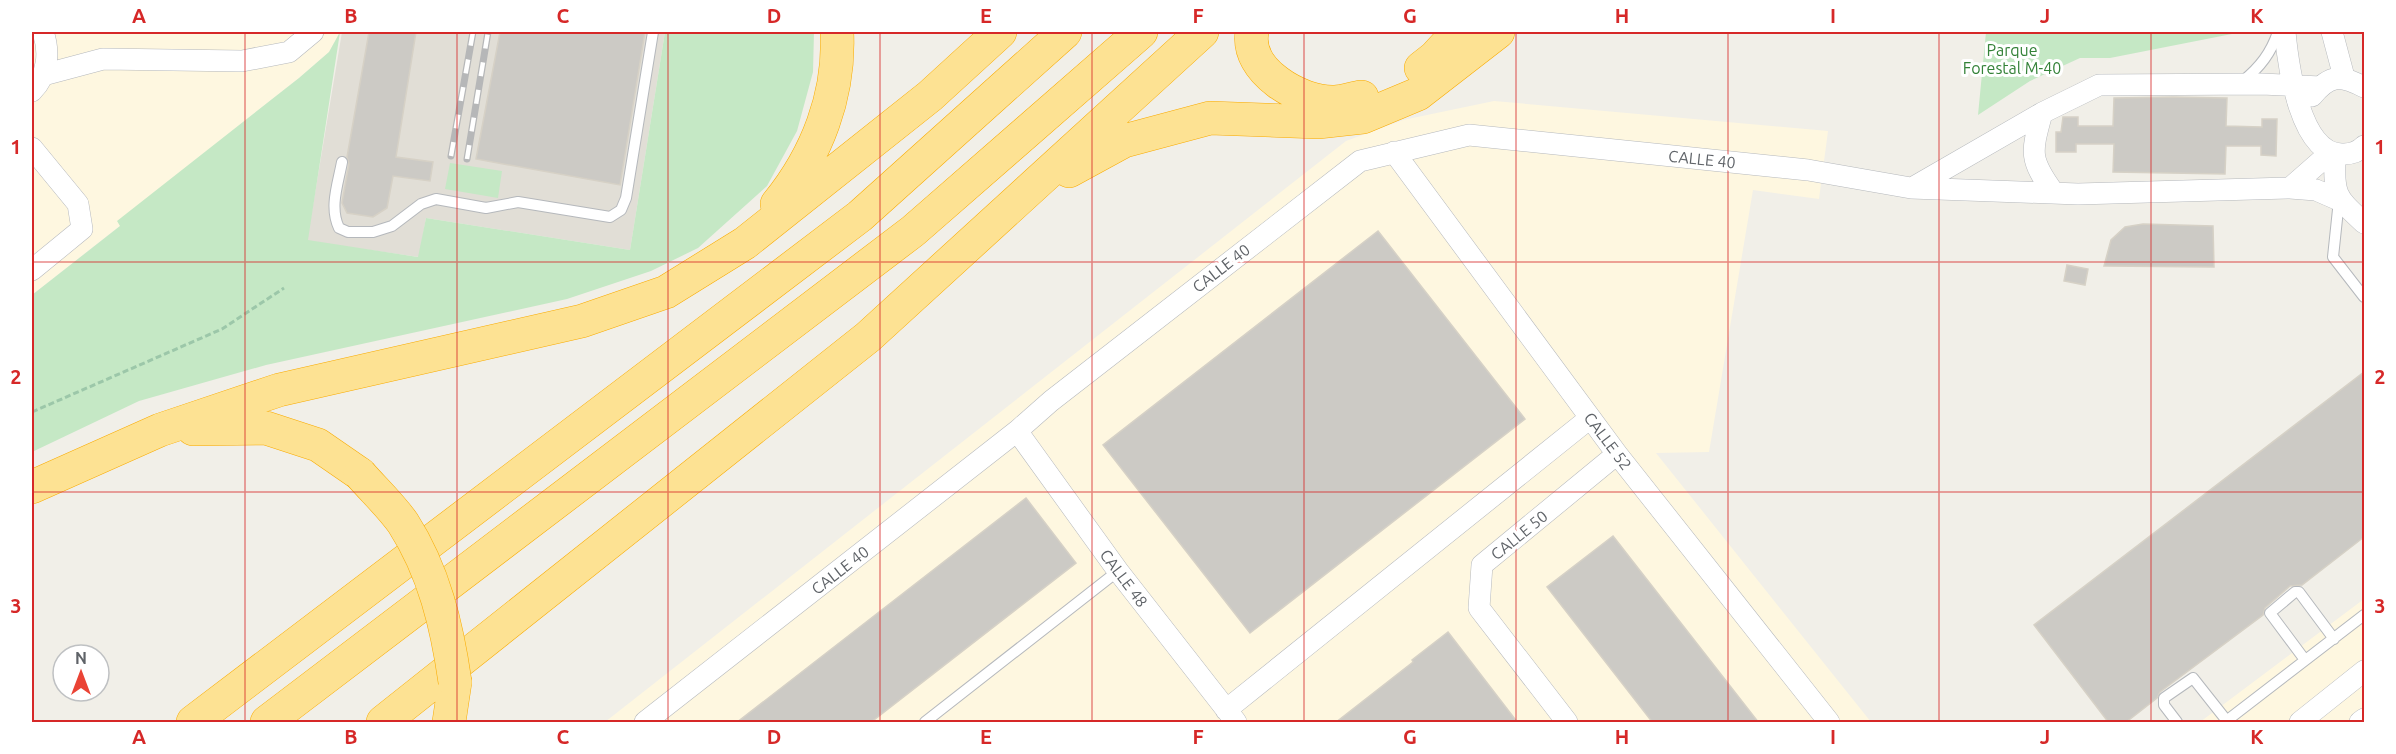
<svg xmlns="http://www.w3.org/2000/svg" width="2396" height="754" font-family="Ubuntu,sans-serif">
<rect width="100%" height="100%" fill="#f1efe8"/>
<path fill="#fef7e0" d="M32,32H340L329,52L299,78L118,221L121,225L32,295Z
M1494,101L1828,131L1819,199L1753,190L1709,452L1656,453L1871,722H605L1346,141L1403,120Z
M2364,599V722H2200Z"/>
<path fill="#e1ded6" d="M342,32H665L630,250L426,218L419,257L307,241Z"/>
<path fill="#c5e8c5" d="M340,32L308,240L418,257L426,218L630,250L665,32H814L813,72L797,131L767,186L698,248L651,271L567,299L266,365L139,401L32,452V295L120,226L117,221L299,78L329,52Z
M1986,32H2242L2110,58H2080L2030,81L1978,115Z
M450,163L502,171L498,198L445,189Z"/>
<path fill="#cccac5" stroke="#d6d1c6" stroke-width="1.5" d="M369,32H416L396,157L433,162L430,181L393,176L387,208L373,217L347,213L342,203L349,164L347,157Z
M500,32H645L620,185L476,159Z
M2173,97L2227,98L2226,126L2262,127V119H2277L2276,156L2261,155V146H2226L2225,174L2113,172L2114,144H2076V152H2056V132H2061L2063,117H2078V126H2113L2114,98Z
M2143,224L2213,226L2214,267L2104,266L2111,240L2125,227Z
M1378,231L1525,419L1250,633L1103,445Z
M2067,265L2088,269L2085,285L2064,281Z
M2364,372V537L2302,585L2290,586L2265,608L2263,615L2160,692L2157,698L2125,723H2109L2034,625Z
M1026,498L1076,563L870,723H736Z
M1613,536L1759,723H1653L1547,587Z
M1448,632L1518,723H1335L1413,662L1412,660Z"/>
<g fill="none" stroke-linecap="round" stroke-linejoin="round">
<g stroke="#b5b8bc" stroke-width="12">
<path id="lane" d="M2243,81C2260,67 2271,53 2278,32
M342,162C338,184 329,207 339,228L348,232H373L392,226L421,204L436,199L486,208L518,202L610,217L621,210L626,198L653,32
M2339,200L2333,257L2364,297
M2305,660L2270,613L2295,592H2299L2334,639
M925,722L1118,571
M2177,722L2164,705V698L2193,678L2227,721
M2225,722L2364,615"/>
</g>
<g stroke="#b5b8bc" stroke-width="22">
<path id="street" d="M2285,32C2288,64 2300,157 2344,154C2351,154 2359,151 2364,146
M2332,32L2344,77
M43,75L103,59L242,61L289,52L313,32
M32,91C48,75 50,52 43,32
M2312,96C2330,74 2340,75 2364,87
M2042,113C2031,153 2029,159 2054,193
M32,148L78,204L82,229L32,270
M1394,152L1617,454L1829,722
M2335,155C2334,196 2335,196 2364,223
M1912,188L2042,113L2099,85L2262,84L2320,87
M2290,188L2316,190L2339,200
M1017,431L1118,571L1236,722
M1226,710L1590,418
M645,722L1017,431L1051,401L1360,161L1469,135L1808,170L1911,188L2078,194L2290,188L2330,153
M1567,722L1479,608L1482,565L1617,454
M2300,722L2364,671
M2360,722L2364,719"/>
</g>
<g stroke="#f9ab00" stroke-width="34">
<path id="highway" d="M1252,32C1245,71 1300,103 1334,102C1343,102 1353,98 1362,97
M1421,68L1435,57L1458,32
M1069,171L1124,141L1210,118L1318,122L1363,117L1418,94L1498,32
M777,204C817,155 840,95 837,32
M193,429L266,428L318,445L360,474
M32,487L160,430L279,390L582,321L666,292L745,243L930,96L1000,32
M193,722L860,216L1065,32
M267,722L913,231L1141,32
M383,722L868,337L1202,32
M449,722L455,682"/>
</g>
<path stroke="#9cc7a9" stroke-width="3" stroke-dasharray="6 3" stroke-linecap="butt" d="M32,412L222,329L284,288"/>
<use href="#lane" stroke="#fff" stroke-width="10"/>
<use href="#street" stroke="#fff" stroke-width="21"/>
<use href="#highway" stroke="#fde293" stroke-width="33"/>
<g stroke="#b6b7b8" stroke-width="7">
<path id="rail" d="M451,156L473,32
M467,159L488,32"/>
</g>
<use href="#rail" stroke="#fff" stroke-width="4.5" stroke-dasharray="14" stroke-linecap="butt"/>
<g stroke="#f9ab00" stroke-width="34" stroke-linecap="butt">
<path id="highway-bridge" d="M360,474C374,490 391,506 403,523C434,571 447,626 455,682"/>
</g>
<use href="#highway-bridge" stroke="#fde293" stroke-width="33"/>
</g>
<path fill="none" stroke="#d62828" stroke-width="1.5" stroke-opacity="0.55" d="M245,32V722M457,32V722M668,32V722M880,32V722M1092,32V722M1304,32V722M1516,32V722M1728,32V722M1939,32V722M2151,32V722M32,262H2364M32,492H2364"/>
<g text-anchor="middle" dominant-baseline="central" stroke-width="6" stroke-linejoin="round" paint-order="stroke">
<g font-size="16" fill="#348238" stroke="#fff">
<text x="2012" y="50">Parque<tspan x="2012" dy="18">Forestal M-40</tspan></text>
</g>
<g font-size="16" fill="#5f6368" stroke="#fff">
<text transform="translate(1702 159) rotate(6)">CALLE 40</text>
<text transform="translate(1221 268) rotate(-38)">CALLE 40</text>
<text transform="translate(1608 441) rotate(53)">CALLE 52</text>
<text transform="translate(1519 535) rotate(-39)">CALLE 50</text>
<text transform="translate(840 570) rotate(-38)">CALLE 40</text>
<text transform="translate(1124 578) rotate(53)">CALLE 48</text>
</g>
</g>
<rect width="2396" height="754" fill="none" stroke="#ffffff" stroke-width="66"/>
<g transform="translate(81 673)"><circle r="28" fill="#ffffff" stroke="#bfc1c3" stroke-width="1.5"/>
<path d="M0-4.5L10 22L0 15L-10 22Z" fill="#ea4335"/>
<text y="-9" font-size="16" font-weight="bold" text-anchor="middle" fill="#5f6368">N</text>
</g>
<rect x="33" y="33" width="2330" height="688" fill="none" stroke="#d62828" stroke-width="2"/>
<g font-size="20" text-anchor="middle" font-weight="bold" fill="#d62828">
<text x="139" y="23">A</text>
<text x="351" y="23">B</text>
<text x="563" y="23">C</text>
<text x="774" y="23">D</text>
<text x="986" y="23">E</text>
<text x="1198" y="23">F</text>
<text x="1410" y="23">G</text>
<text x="1622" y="23">H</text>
<text x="1833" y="23">I</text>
<text x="2045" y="23">J</text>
<text x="2257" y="23">K</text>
<text x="16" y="154">1</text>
<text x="2380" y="154">1</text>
<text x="16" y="384">2</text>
<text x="2380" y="384">2</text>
<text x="16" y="613">3</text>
<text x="2380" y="613">3</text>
<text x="139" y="744">A</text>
<text x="351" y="744">B</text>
<text x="563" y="744">C</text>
<text x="774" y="744">D</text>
<text x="986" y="744">E</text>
<text x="1198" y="744">F</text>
<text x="1410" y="744">G</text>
<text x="1622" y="744">H</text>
<text x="1833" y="744">I</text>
<text x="2045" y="744">J</text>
<text x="2257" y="744">K</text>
</g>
</svg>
